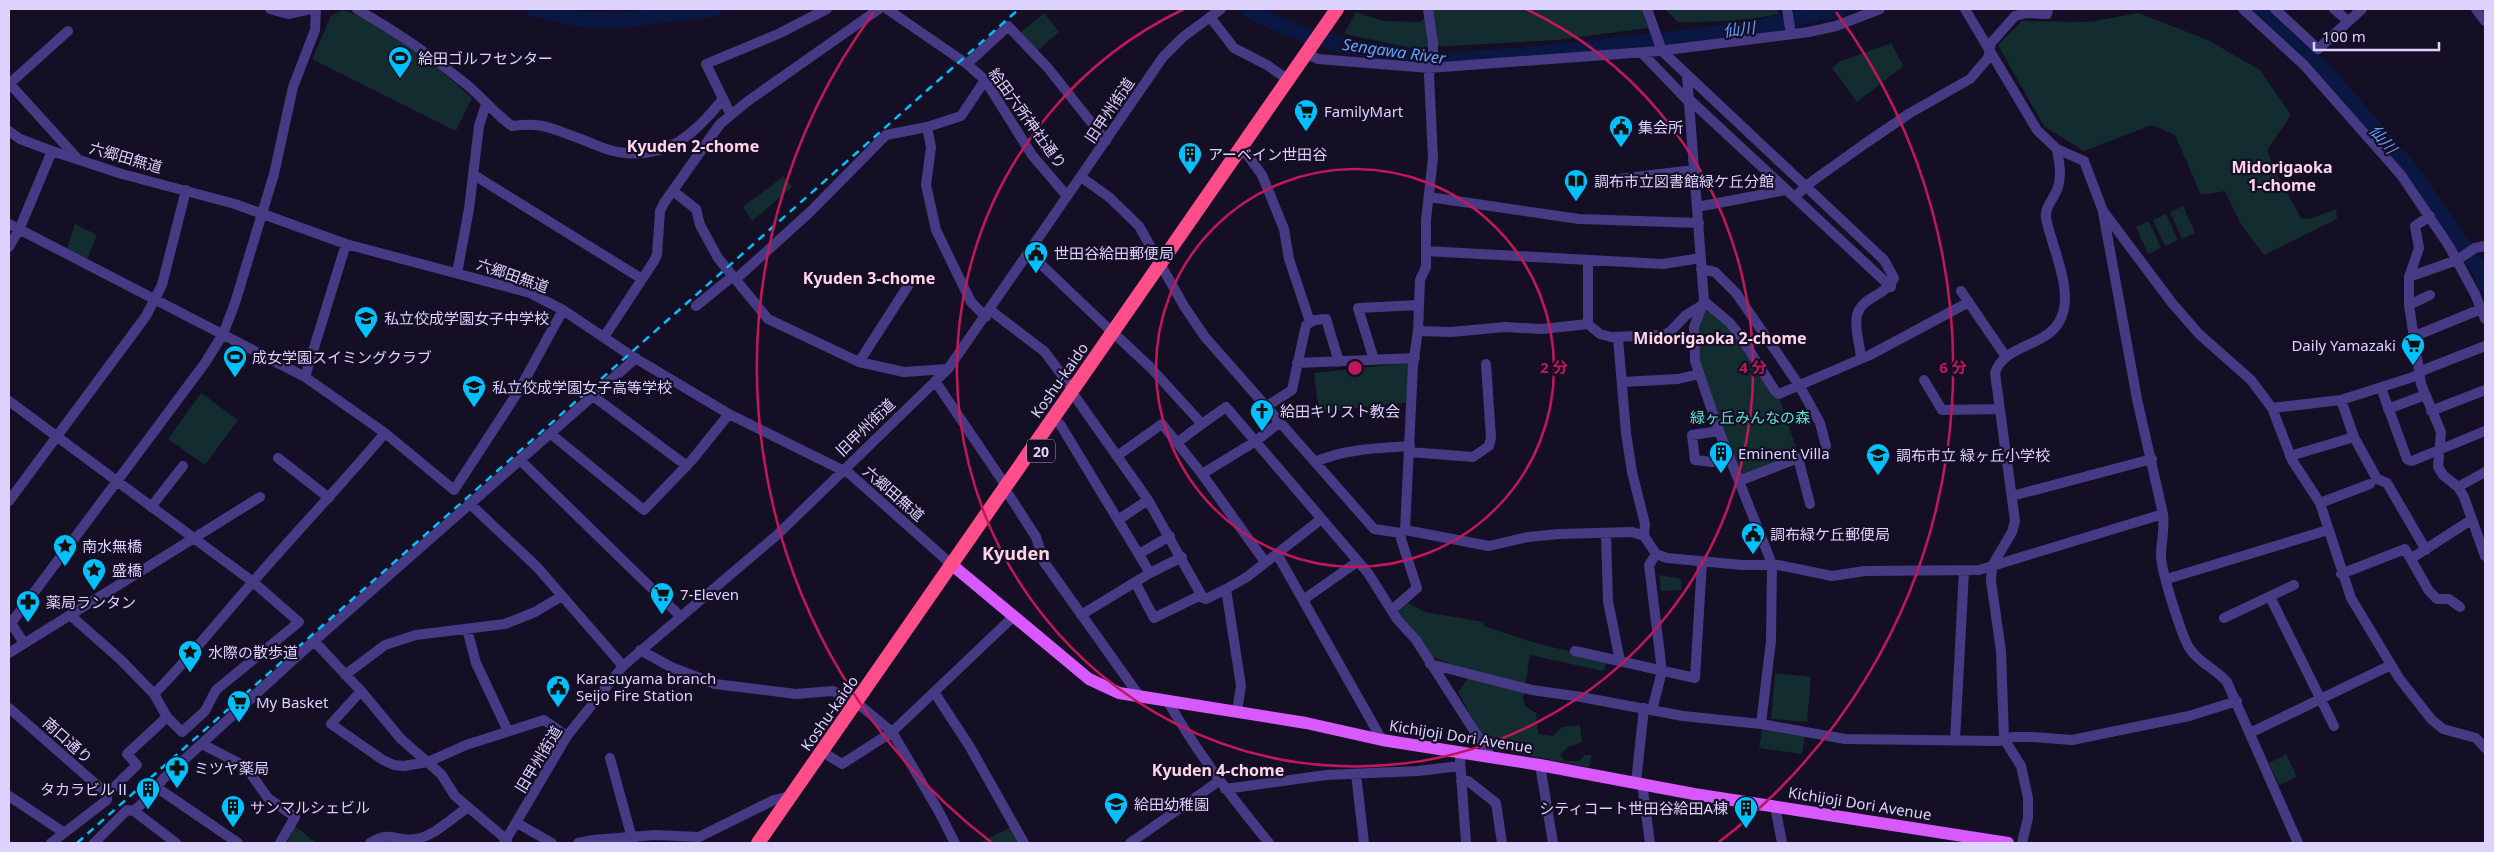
<svg xmlns="http://www.w3.org/2000/svg" width="2494" height="852" font-family="'Noto Sans','Noto Sans JP',sans-serif">
<rect width="100%" height="100%" fill="#150f25"/>
<path fill="#122c2f" d="M1432,9H1651L1643,12L1648,28L1556,40L1412,48L1344,34L1356,12L1383,21L1421,22Z
M1665,9H1778L1779,14C1746,21 1712,22 1678,22Z
M343,10L368,20L405,39L472,98L456,131L312,59L331,16Z
M1044,13L1059,32L1037,51L1020,33Z
M2138,13L2208,40L2260,70L2291,115L2267,150L2277,175L2301,218L2309,219L2336,209L2337,219L2264,255L2240,223L2225,191L2201,195L2175,135L2152,125L2084,151L2044,126L1998,45L2022,21L2090,22Z
M1891,43L1903,66L1857,102L1832,68L1841,61Z
M784,176L792,187L752,221L743,207Z
M2183,206L2195,233L2182,239L2170,212Z
M2166,214L2178,240L2165,246L2153,220Z
M2149,221L2161,248L2148,254L2136,227Z
M75,224L97,235L87,259L67,249Z
M1701,306L1716,311L1777,392L1799,456L1739,481L1695,361Z
M1408,363L1410,402L1319,412L1314,373Z
M201,393L238,420L205,465L168,439Z
M1659,575L1681,579V590L1661,591Z
M1407,603L1425,612L1483,622L1484,626L1532,642L1608,661L1603,671L1530,655L1523,699L1525,706L1536,713L1538,734L1553,736L1562,727L1580,725L1582,742L1568,747L1560,755L1565,761H1579L1585,755H1592L1589,767L1489,748L1458,692L1469,677L1470,671L1430,656L1398,613Z
M1775,673L1811,677L1807,722L1771,719Z
M1762,730L1805,736L1802,754L1759,748Z
M2286,754L2297,777L2279,785L2269,763Z
M295,826L316,843H287Z
M1011,827L1020,843H979Z"/>
<g fill="none" stroke-linecap="round" stroke-linejoin="round">
<path stroke="#0a1742" stroke-width="15" d="M533,9L578,19L615,21L715,9
M1247,9L1253,13L1302,34L1350,47L1445,60L1522,55L1689,37L1764,26L1840,9
M2259,9L2323,68L2412,171L2465,248L2481,273L2485,286"/>
<path stroke="#473a84" stroke-width="10" d="M270,9L288,14L311,9
M357,9C397,32 431,55 466,84C482,97 495,114 512,126C543,122 550,128 578,138C590,142 604,150 618,152C667,160 694,135 723,99
M887,9L967,64L985,80L1032,155L1067,196
M1647,9L1662,51L1884,260L1894,278C1887,296 1862,296 1857,315C1854,327 1860,345 1861,358
M1787,9L1791,34
M1965,9L2037,130L2057,149L2084,161L2103,211L2172,303L2199,334L2251,380L2272,408L2292,460L2320,503L2351,598L2399,678L2431,719L2443,729L2476,738L2485,748
M2243,9L2304,65L2401,175L2449,246L2475,294L2485,319
M2275,9L2318,49L2362,9
M2334,9L2348,21
M2476,9L2485,21
M1210,17L1234,48L1267,65L1287,79
M1306,53L1318,59L1429,68L1659,51L1809,32L1836,26L1880,9
M1642,53L1688,101H1691L1891,287
M967,64L1008,26L1048,68L1106,141
M1687,76L1704,301L1694,327L1695,361L1719,431L1772,564L1771,641L1761,724
M9,83L77,158
M9,84L68,31
M731,115L706,64L778,34L827,9
M927,127L931,147L926,185L936,230L971,302L986,317
M9,131L20,139L52,151L122,174L235,204L346,244L530,293L563,310L630,355L729,414L850,474L951,564
M1246,153L1262,175L1284,229L1289,259L1310,322
M474,175L642,279
M1081,177L1109,197L1139,226L1184,306L1205,337L1374,529L1401,533L1405,530L1489,546L1528,537L1559,534L1632,532L1644,536
M1602,181L1694,170
M673,191L696,209L700,225L718,258L768,319L859,362L904,372L948,369
M1429,197L1579,219L1699,223
M1795,197L1807,185L1863,145L1910,113L1970,79L1988,58L1991,43L2015,16L2027,13L2047,14L2048,9
M1697,207L1786,190
M2103,212L2137,399L2163,514C2165,529 2161,542 2161,556C2161,570 2182,638 2190,649C2199,663 2216,669 2227,682L2298,843
M2430,216L2415,226L2419,248L2409,277V305L2421,384L2441,432L2438,467L2443,475L2458,487L2464,497L2485,556
M9,224L305,377L385,433L454,490L518,392L563,310
M9,247L19,230L52,151
M1426,251L1663,264L1701,258
M1029,253L1112,332
M1588,260V324
M1701,269L1715,272L1736,293L1799,385L1820,423L1826,446
M457,273L469,209L479,126L486,104
M2409,277L2457,260L2475,248L2485,246
M736,279L810,212L886,135L927,127L961,116L985,80
M1961,291L2006,357
M1704,301L1730,323L1741,337L1775,391L1779,394L1870,355L1969,302
M2409,305L2430,295
M696,306L733,276
M990,310L1045,352L1072,389
M1418,331L1451,332L1505,327L1542,329L1588,324L1600,334L1611,337L1664,335L1671,331L1686,315L1701,306
M2415,336L2481,309
M604,337L654,261L657,255L660,211L664,203L720,124L748,101L879,9
M1119,338L1150,367L1202,424L1178,442
M1618,338L1626,433L1632,472L1645,524L1644,536L1656,554L1667,558L1742,565H1778L1832,576L1865,571L1979,570L2163,514
M1374,360L1358,308L1419,305
M859,362L913,278
M1297,363L1415,358
M305,377L346,244
M1924,380L1942,410L1999,409
M935,381L1006,486
M1622,382L1678,379L1699,374
M2381,388L2407,459L2412,461L2485,431
M593,396L687,466
M1076,398L1148,500L1203,598L1206,599L1226,589
M2341,400L2354,437L2377,479L2387,483L2426,550
M9,401L253,582L299,622L216,690L205,711L182,732L167,717L154,694L121,660L70,615
M1267,406L1292,390L1306,325L1315,320L1326,319L1339,362
M2272,408L2341,400L2413,377L2426,369L2485,346
M2388,409L2425,395
M2431,411L2485,390
M1060,424L1150,573
M1202,424L1226,407L1368,573L1397,619L1416,640L1491,757
M1719,431L1692,435L1695,460L1712,462L1730,458
M551,434L644,510L692,460L729,414
M1410,452L1473,457L1489,446L1491,438L1486,364
M1117,456L1162,424L1202,474L1265,562
M2290,456L2354,437
M278,458L329,498
M520,460L680,616
M1315,462C1344,449 1378,448 1410,446
M1202,474L1256,441L1280,422
M1739,481L1798,458L1810,504
M2458,487L2485,472
M1009,495L1036,537L1044,562L1140,697
M2012,496L2152,459
M9,501L146,316L162,285L186,190
M469,503L537,567L623,666
M2320,503L2370,484
M151,507L183,466
M1118,520L1148,500
M1405,530L1413,365L1418,331L1420,280L1426,267V220L1433,158L1429,75L1433,62V43L1428,9
M1606,534L1608,601L1620,661
M1139,554L1170,536
M1277,554L1382,740
M2412,558L2471,520
M2341,574L2405,549L2429,591L2437,599H2449L2460,607
M2167,579L2328,530
M1135,582L1154,618L1201,595
M2270,597L2334,726
M1303,600L1357,562
M1392,610L1417,588L1401,539V533
M1081,615L1150,573L1182,557
M2224,618L2294,585
M9,620L24,643
M12,622L205,363L223,334L235,303L274,174L293,87L315,30L316,9
M467,629L476,663L508,731
M314,641L361,691L401,739L441,774L455,796L507,840
M640,650L671,667L715,684L796,694L833,691L856,702
M1575,651L1695,678L1702,562
M9,653L260,497
M1430,664L1532,690L1581,697L1683,716L1761,724L1845,739L1999,741L2012,737H2033L2072,740L2189,716L2237,701
M345,675L385,645L416,635L505,624L535,612L562,596
M361,691L331,724L383,760L394,765L404,766L428,762L466,745L544,720L567,736
M934,692L970,747L1024,843
M154,694C189,659 219,620 252,583C296,532 342,484 385,433
M1167,700C1198,754 1230,795 1269,843
M862,707L892,732L938,810L955,843
M9,708L107,794
M1652,710L1662,671L1649,565L1656,554
M1237,711L1241,686L1226,589L1247,577L1320,520
M2250,733L2391,665
M1955,740L1964,571
M202,744L246,767L268,798L295,817L280,843
M829,756L842,764L892,732L1013,617
M610,758L633,842
M1460,760L1466,843
M1540,765L1553,843
M1356,774L1364,843
M1461,781H1468L1496,803L1502,843
M1636,782L1644,708
M1642,783L1650,843
M156,787L238,843
M1225,789L1326,775L1418,771L1460,766
M9,796L63,832
M1775,806L1782,843
M134,811L176,843
M517,823L552,843
M51,843L107,800V794L137,765L127,754L167,717
M94,843L127,810L134,811L152,794L163,779L314,641L636,358
M370,843C389,830 397,842 416,839C434,836 452,818 467,808
M504,843L567,736L623,666L777,535L948,369L1163,57L1183,37L1221,9
M578,843L593,840L655,835L699,837L774,800L790,796
M1130,843L1219,781
M2022,843L2028,818V798L2021,766L2004,739L2001,651L1991,581L1992,566L2012,532L2015,521L1995,373C2003,345 2045,347 2059,322C2076,294 2052,249 2046,218C2044,207 2055,198 2058,187C2062,175 2059,161 2057,149"/>
<path stroke="#d859ff" stroke-width="12" d="M951,564L1089,679L1119,693L1306,723L1382,740L1540,765L1694,794L2008,843"/>
<path stroke="#ff4d8a" stroke-width="14" d="M758,843L1337,9"/>
<path stroke="#00c1fd" stroke-width="2.5" stroke-dasharray="8 6" stroke-linecap="butt" d="M77,843L1019,9"/>
</g>
<g fill="none" stroke="#c2185b" stroke-width="2.5">
<circle cx="1355" cy="368" r="199"/>
<path d="M1526 9A398 398 0 1 1 1184 9"/>
<path d="M991 842A598 598 0 0 1 874 12M1836 12A598 598 0 0 1 1719 842"/>
</g>
<defs>
<g id="stadium-pin" transform="scale(1.25)"><path d="M0 17L-7.5 6A9.5 9.5 0 1 1 7.5 6Z" fill="#00c1fd" stroke="#150f25"/><path d="M0-5a6.5 5 0 1 0 0 10a6.5 5 0 1 0 0-10ZM-3.5-1.8h7v3.6h-7Z" fill="#111"/></g>
<g id="supermarket-pin" transform="scale(1.25)"><path d="M0 17L-7.5 6A9.5 9.5 0 1 1 7.5 6Z" fill="#00c1fd" stroke="#150f25"/><path d="M-6-5.5h2.5l.6 2H6L4.5 2H-2.5L-4.4-4H-6ZM-1.5 3.2a1.3 1.3 0 1 0 .1 0ZM3 3.2a1.3 1.3 0 1 0 .1 0Z" fill="#111"/></g>
<g id="civic-pin" transform="scale(1.25)"><path d="M0 17L-7.5 6A9.5 9.5 0 1 1 7.5 6Z" fill="#00c1fd" stroke="#150f25"/><path d="M-.6-6.5H3V-4.5H.6V-3L4-1V1h2V6H-6V1h2V-1L-.6-3ZM-1.2 2.5V6h2.4V2.5Z" fill="#111"/></g>
<g id="building-pin" transform="scale(1.25)"><path d="M0 17L-7.5 6A9.5 9.5 0 1 1 7.5 6Z" fill="#00c1fd" stroke="#150f25"/><path d="M-4-6H4V6H1V3H-1V6H-4ZM-2.5-4.3h1.7v1.8h-1.7ZM.8-4.3h1.7v1.8H.8ZM-2.5-1h1.7V.8h-1.7ZM.8-1h1.7V.8H.8Z" fill="#111"/></g>
<g id="library-pin" transform="scale(1.25)"><path d="M0 17L-7.5 6A9.5 9.5 0 1 1 7.5 6Z" fill="#00c1fd" stroke="#150f25"/><path d="M-6-4Q-3-5.5-.7-3.5V5Q-3 3-6 4ZM6-4Q3-5.5 .7-3.5V5Q3 3 6 4Z" fill="#111"/></g>
<g id="school-pin" transform="scale(1.25)"><path d="M0 17L-7.5 6A9.5 9.5 0 1 1 7.5 6Z" fill="#00c1fd" stroke="#150f25"/><path d="M0-5L7-2L0 1L-7-2ZM-4 1L0 2.5L4 1V4Q0 6-4 4Z" fill="#111"/></g>
<g id="church-pin" transform="scale(1.25)"><path d="M0 17L-7.5 6A9.5 9.5 0 1 1 7.5 6Z" fill="#00c1fd" stroke="#150f25"/><path d="M-1.2-6h2.4v3.5h3.3v2.4h-3.3V6h-2.4V-.1h-3.3v-2.4h3.3Z" fill="#111"/></g>
<g id="sight-pin" transform="scale(1.25)"><path d="M0 17L-7.5 6A9.5 9.5 0 1 1 7.5 6Z" fill="#00c1fd" stroke="#150f25"/><path d="M0-6L1.8-2.2L6-1.7L2.9 1.2L3.7 5.4L0 3.3L-3.7 5.4L-2.9 1.2L-6-1.7L-1.8-2.2Z" fill="#111"/></g>
<g id="pharmacy-pin" transform="scale(1.25)"><path d="M0 17L-7.5 6A9.5 9.5 0 1 1 7.5 6Z" fill="#00c1fd" stroke="#150f25"/><path d="M-2-6h4v4h4v4h-4v4h-4v-4h-4v-4h4Z" fill="#111"/></g>
</defs>
<g fill-rule="evenodd">
<use href="#stadium-pin" x="400" y="58"/>
<use href="#supermarket-pin" x="1306" y="111"/>
<use href="#civic-pin" x="1621" y="127"/>
<use href="#building-pin" x="1190" y="154"/>
<use href="#library-pin" x="1576" y="181"/>
<use href="#civic-pin" x="1036" y="253"/>
<use href="#school-pin" x="366" y="318"/>
<use href="#supermarket-pin" x="2413" y="345"/>
<use href="#stadium-pin" x="235" y="357"/>
<use href="#school-pin" x="474" y="387"/>
<use href="#church-pin" x="1262" y="411"/>
<use href="#building-pin" x="1721" y="453"/>
<use href="#school-pin" x="1878" y="455"/>
<use href="#civic-pin" x="1753" y="534"/>
<use href="#sight-pin" x="65" y="546"/>
<use href="#sight-pin" x="94" y="570"/>
<use href="#supermarket-pin" x="662" y="594"/>
<use href="#pharmacy-pin" x="28" y="602"/>
<use href="#sight-pin" x="190" y="652"/>
<use href="#civic-pin" x="558" y="687"/>
<use href="#supermarket-pin" x="239" y="702"/>
<use href="#pharmacy-pin" x="177" y="768"/>
<use href="#building-pin" x="148" y="789"/>
<use href="#school-pin" x="1116" y="804"/>
<use href="#building-pin" x="233" y="807"/>
<use href="#building-pin" x="1746" y="808"/>
</g>
<g text-anchor="middle" dominant-baseline="central" stroke-width="4.5" stroke-linejoin="round" paint-order="stroke">
<rect fill="#150f25" stroke="#a298be" stroke-width="1" x="1027" y="439.5" width="28" height="23" rx="4"/>
<g font-size="14" font-weight="bold" fill="#ded2ff">
<text x="1041" y="451">20</text>
</g>
<g font-size="15" fill="#ded2ff" stroke="#150f25" text-anchor="start">
<text x="418" y="58">給田ゴルフセンター</text>
<text x="1324" y="111">FamilyMart</text>
<text x="1638" y="127">集会所</text>
<text x="1208" y="154">アーベイン世田谷</text>
<text x="1594" y="181">調布市立図書館緑ケ丘分館</text>
<text x="1054" y="253">世田谷給田郵便局</text>
<text x="384" y="318">私立佼成学園女子中学校</text>
<text x="2396" y="345" text-anchor="end">Daily Yamazaki</text>
<text x="252" y="357">成女学園スイミングクラブ</text>
<text x="492" y="387">私立佼成学園女子高等学校</text>
<text x="1280" y="411">給田キリスト教会</text>
<text x="1738" y="453">Eminent Villa</text>
<text x="1896" y="455">調布市立 緑ヶ丘小学校</text>
<text x="1770" y="534">調布緑ケ丘郵便局</text>
<text x="82" y="546">南水無橋</text>
<text x="112" y="570">盛橋</text>
<text x="680" y="594">7-Eleven</text>
<text x="46" y="602">薬局ランタン</text>
<text x="208" y="652">水際の散歩道</text>
<text x="576" y="678">Karasuyama branch<tspan x="576" dy="17">Seijo Fire Station</tspan></text>
<text x="256" y="702">My Basket</text>
<text x="194" y="768">ミツヤ薬局</text>
<text x="130" y="789" text-anchor="end">タカラビルⅡ</text>
<text x="1134" y="804">給田幼稚園</text>
<text x="250" y="807">サンマルシェビル</text>
<text x="1728" y="808" text-anchor="end">シティコート世田谷給田A棟</text>
</g>
<g font-size="15" fill="#ded2ff" stroke="#150f25">
<text transform="translate(1109 110) rotate(-56)">旧甲州街道</text>
<text transform="translate(1028 118) rotate(54)">給田六所神社通り</text>
<text transform="translate(126 157) rotate(16)">六郷田無道</text>
<text transform="translate(513 275) rotate(19)">六郷田無道</text>
<text transform="translate(1059 380) rotate(-55)">Koshu-kaido</text>
<text transform="translate(865 427) rotate(-44)">旧甲州街道</text>
<text transform="translate(894 493) rotate(41)">六郷田無道</text>
<text transform="translate(829 713) rotate(-55)">Koshu-kaido</text>
<text transform="translate(1461 736) rotate(9)">Kichijoji Dori Avenue</text>
<text transform="translate(68 740) rotate(42)">南口通り</text>
<text transform="translate(538 759) rotate(-59)">旧甲州街道</text>
<text transform="translate(1860 803) rotate(9)">Kichijoji Dori Avenue</text>
</g>
<g font-size="15" fill="#5ee0d1" stroke="#150f25">
<text x="1750" y="417">緑ヶ丘みんなの森</text>
</g>
<g font-size="16" font-style="italic" fill="#60a0ff" stroke="#150f25">
<text transform="translate(1739 29) rotate(-7)">仙川</text>
<text transform="translate(1394 51) rotate(8)">Sengawa River</text>
<text transform="translate(2383 139) rotate(49)">仙川</text>
</g>
<g font-size="16" font-weight="bold" fill="#ffd4ea" stroke="#150f25">
<text x="693" y="146">Kyuden 2-chome</text>
<text x="2282" y="167">Midorigaoka<tspan x="2282" dy="18">1-chome</tspan></text>
<text x="869" y="278">Kyuden 3-chome</text>
<text x="1720" y="338">Midorigaoka 2-chome</text>
<text x="1218" y="770">Kyuden 4-chome</text>
</g>
<g font-size="18" font-weight="bold" fill="#ffd4ea" stroke="#150f25">
<text x="1016" y="553">Kyuden</text>
</g>
</g>
<circle cx="1355" cy="368" r="8" fill="#c2185b" stroke="#150f25" stroke-width="2.5"/>
<g font-size="15" text-anchor="middle" font-weight="bold" fill="#c2185b" stroke="#150f25" stroke-width="4.5" stroke-linejoin="round" paint-order="stroke">
<text x="1554" y="373">2 分</text>
<text x="1753" y="373">4 分</text>
<text x="1953" y="373">6 分</text>
</g>
<rect width="2494" height="852" fill="none" stroke="#ded2ff" stroke-width="20"/>
<path d="M2314 42v8h125v-8" fill="none" stroke="#ded2ff" stroke-width="2.5"/>
<text x="2322" y="42" font-size="15" fill="#ded2ff" stroke="#150f25" stroke-width="4" paint-order="stroke">100 m</text>
</svg>
